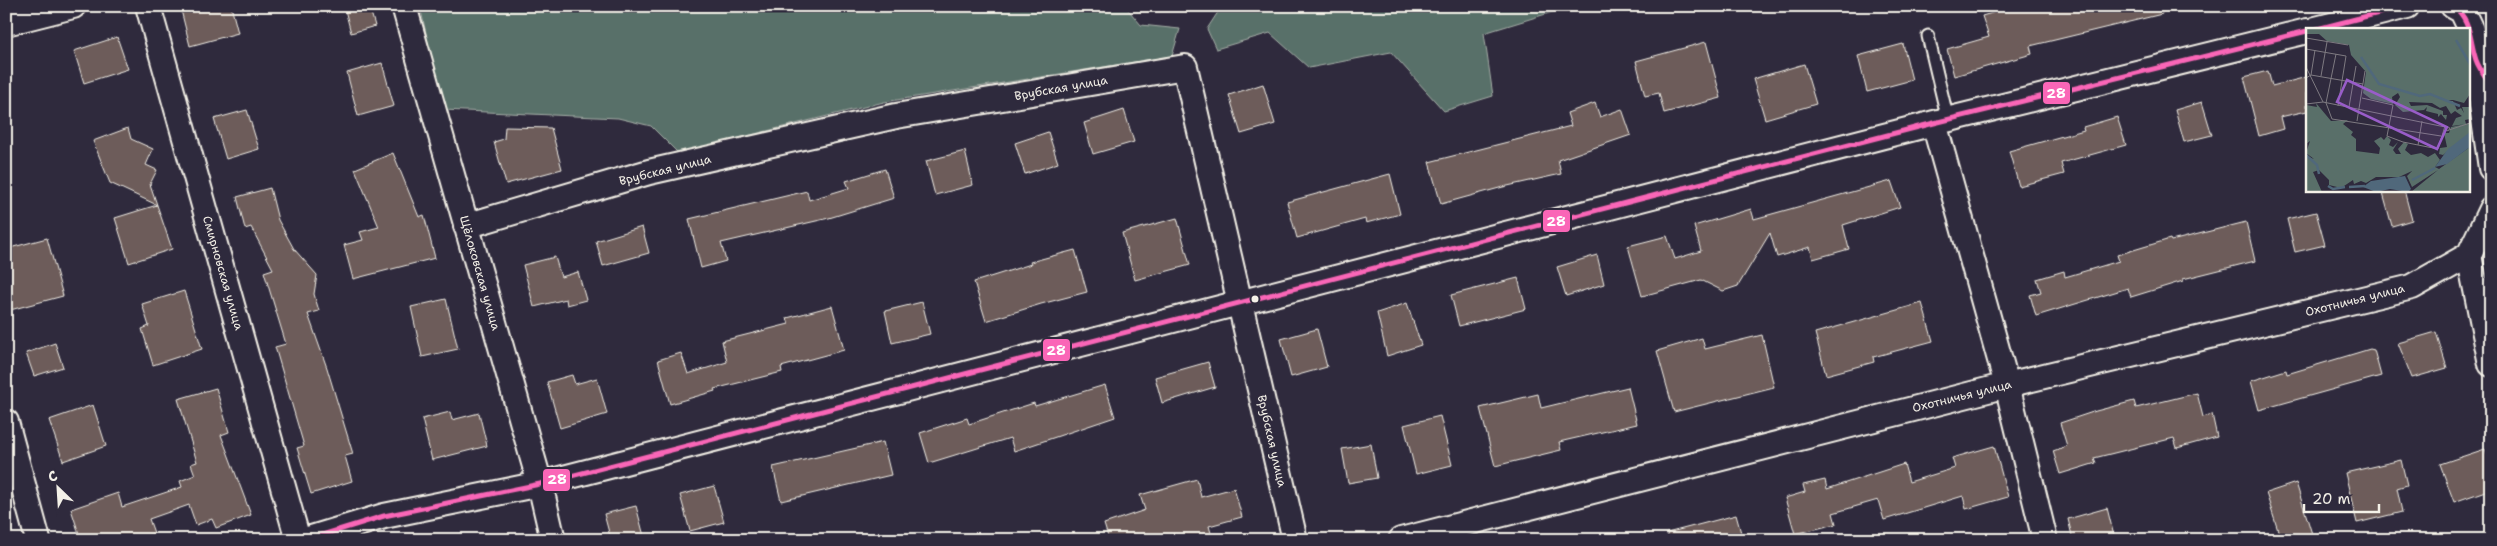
<svg xmlns="http://www.w3.org/2000/svg" width="2497" height="546" font-family="'Shantell Sans',sans-serif">
<rect width="100%" height="100%" fill="#2f2a3d"/>
<filter id="ink" filterUnits="userSpaceOnUse"><feTurbulence type="fractalNoise" baseFrequency=".02" numOctaves="2"/><feDisplacementMap in="SourceGraphic" scale="10" xChannelSelector="R" yChannelSelector="G"/><feConvolveMatrix kernelMatrix="1 2 1 2 8 2 1 2 1" color-interpolation-filters="sRGB"/></filter>
<g filter="url(#ink)">
<path fill="#596f69" stroke="#a6b0a8" d="M420,6H1125L1141,25L1180,29L1172,56L884,102L678,153L651,126L618,118L443,110Z
M1222,6H1572L1484,33L1493,96L1444,111L1391,52L1309,68L1270,33L1216,49L1207,29Z"/>
<path fill="#6d5c5a" stroke="#f4f1e8" d="M180,6H231L238,33L190,46Z
M344,6H369L375,26L351,33Z
M2015,6H2161L2162,14L2030,46L2032,54L1954,76L1947,49L1989,37L1982,16Z
M117,37L128,69L84,83L74,51Z
M1706,42L1721,98L1664,113L1659,93L1645,96L1636,61Z
M1903,44L1912,80L1867,92L1858,56Z
M382,63L394,106L358,116L347,73Z
M1804,64L1816,104L1765,119L1753,79Z
M2268,71L2272,86L2307,77V111L2280,117L2283,129L2259,136L2244,77Z
M1263,84L1275,124L1241,134L1229,95Z
M2202,102L2212,135L2184,142L2175,110Z
M1595,103L1600,117L1622,109L1631,135L1558,160L1561,174L1503,187L1441,204L1429,162L1571,126L1567,113Z
M247,110L259,149L226,159L214,119Z
M1124,110L1134,142L1093,154L1084,123Z
M2117,117L2126,145L2061,163L2064,174L2019,186L2009,151L2084,130L2083,127Z
M505,127L551,128L562,169L506,184L494,142L504,139Z
M128,128L131,139L153,149L146,165L157,170L150,184L157,205L110,183L93,141Z
M1048,132L1058,163L1025,174L1015,143Z
M965,151L973,185L935,195L926,161Z
M393,153L419,217L424,215L435,258L353,279L344,245L363,240L360,232L379,227L355,169Z
M885,169L894,198L829,218L721,243L726,261L701,268L689,219L807,191L809,200L849,188L846,181Z
M1390,174L1400,214L1366,223L1365,219L1297,238L1287,202Z
M1891,181L1900,207L1843,225L1849,249L1813,259L1810,247L1777,257L1770,233L1738,286L1723,291L1701,280L1642,296L1628,246L1667,236L1675,259L1701,251L1694,226L1751,209L1754,219Z
M270,188L278,220L294,249L317,275L314,294L319,311L308,314L327,368L353,454L345,456L352,481L311,494L297,448L304,446L275,347L286,344L264,272L273,269L251,227L245,229L237,197Z
M2382,190H2404L2412,220L2392,226Z
M157,205L172,249L129,263L115,218Z
M2316,212L2325,245L2295,252L2287,219Z
M1177,218L1190,265L1135,280L1122,233Z
M2246,222L2255,261L2183,279V281L2131,297L2128,288L2036,316L2030,295L2041,292L2037,279L2064,271L2065,277L2119,261L2117,255L2170,239L2171,241Z
M642,227L649,253L603,266L596,241Z
M47,238L63,296L10,310L6,298V249Z
M1075,250L1087,292L1041,304L986,321L974,282L1031,264L1030,262Z
M1597,255L1604,284L1566,296L1557,267Z
M555,257L561,277L578,272L586,300L567,305L566,299L534,307L523,265Z
M1518,278L1526,309L1459,326L1451,295Z
M184,291L202,349L153,365L142,329L149,326L142,304Z
M446,299L458,349L422,357L411,307Z
M922,302L930,334L892,343L885,311Z
M1407,303L1421,345L1387,356L1377,313Z
M1922,303L1933,341L1873,357L1874,362L1826,375L1815,333Z
M832,306L844,350L781,367L782,372L714,389L715,391L670,404L658,360L681,353L688,374L727,362L722,341L789,324L787,318Z
M1317,329L1327,367L1291,377L1281,339Z
M2436,332L2447,368L2412,378L2398,343Z
M1762,335L1774,387L1674,412L1657,351L1702,338L1705,349Z
M55,343L63,367L34,376L26,353Z
M2370,349L2374,350L2381,376L2259,410L2251,381L2286,370L2287,374Z
M1208,362L1215,387L1162,403L1155,377Z
M572,375L575,384L597,378L607,414L560,428L547,382Z
M1105,385L1115,417L1014,451L1010,438L929,463L920,433L967,418L969,424L1034,403L1035,406Z
M1628,387L1637,424L1559,442L1561,450L1495,466L1480,408L1538,394L1541,408Z
M216,388L229,432L221,435L251,515L216,528L212,519L196,525L189,505L149,519L154,533L134,540H81L71,509L118,493L122,507L182,487L180,481L195,475L191,464L197,462L178,399Z
M2197,393L2203,417L2212,414L2217,437L2177,448L2174,438L2094,458L2096,463L2060,474L2053,451L2067,446L2060,423L2096,411L2134,401L2136,408Z
M93,405L106,446L63,461L49,420Z
M450,412L452,420L479,413L487,446L432,460L422,419Z
M1440,416L1452,465L1416,474L1404,425Z
M883,442L891,475L781,501L773,467Z
M1371,444L1377,478L1348,483L1342,449Z
M1994,446L2008,497L1966,509L1963,496L1884,520L1878,500L1833,513L1836,524L1795,534L1785,498L1805,492L1803,485L1825,480L1827,489L1904,464L1909,482L1955,468L1952,458Z
M2485,449L2491,464V489L2454,502L2440,464Z
M2401,460L2407,485L2397,488L2402,512L2357,523L2345,473Z
M1197,479L1201,497L1234,488L1242,517L1209,526L1213,540H1109L1104,524L1145,510L1140,495Z
M2296,483L2312,534L2294,540H2281L2266,493Z
M714,486L724,522L690,531L680,495Z
M636,506L645,540H611L604,514Z
M2107,508L2115,540H2073L2068,519Z
M1736,515L1743,540H1668L1667,533Z"/>
<g fill="none" stroke-linecap="round" stroke-linejoin="round">
<g stroke="#f4f1e8" stroke-width="15">
<path id="service" d="M1928,36L1948,120"/>
</g>
<g stroke="#f4f1e8" stroke-width="28">
<path id="minor" d="M148,6L298,540
M404,6L540,484L553,540
M2453,6L2462,11L2471,30L2491,168
M6,23L73,6
M2316,29L2407,6
M1934,123L2007,385L2045,540
M466,226L649,172L896,116L1185,67L1295,540
M2469,255L2491,364
M6,422L38,540
M305,540L384,516L540,484L1934,123L2307,31
M1401,540L2007,385L2412,287L2469,255L2491,209"/>
</g>
<use href="#service" stroke="#2f2a3d" stroke-width="11"/>
<use href="#minor" stroke="#2f2a3d" stroke-width="24"/>
<g stroke="#2f2a3d" stroke-width="9">
<path id="bus-1" d="M2453,6C2472,20 2469,40 2476,60C2479,69 2485,76 2491,84
M2317,29L2406,6
M306,540L384,516L540,484L1934,123L2307,31"/>
</g>
<use href="#bus-1" stroke="#fa66b7" stroke-width="5"/>
</g>
</g>
<circle fill="#f4f1e8" stroke="#2f2a3d" stroke-width="2" cx="1255" cy="299" r="4.5"/>
<g text-anchor="middle" dominant-baseline="central" stroke-width="4.5" stroke-linejoin="round" paint-order="stroke">
<g font-size="12" fill="#f4f1e8" stroke="#2f2a3d">
<text transform="translate(1061 88) rotate(-10)">Врубская улица</text>
<text transform="translate(665 170) rotate(-14)">Врубская улица</text>
<text transform="translate(223 273) rotate(74)">Смирновская улица</text>
<text transform="translate(480 273) rotate(74)">Щёлоковская улица</text>
<text transform="translate(2355 300) rotate(-14)">Охотничья улица</text>
<text transform="translate(1962 396) rotate(-14)">Охотничья улица</text>
<text transform="translate(1272 441) rotate(77)">Врубская улица</text>
</g>
</g>
<g transform="translate(2306 28)">
<rect width="164" height="164" fill="#2f2a3d"/>
<path d="M0,0H164V66L158,75L147,72L138,73H147L151,82L155,80L158,85L156,79H164V91L159,92L160,96L146,98L150,90L156,88L149,83L145,86L140,78L134,80L126,75L103,74L105,78L121,77L137,83V87H141L140,92L135,86L132,89V86L120,83L121,79L118,82L97,84L89,77L94,69L92,65L86,69L87,76L65,71L57,65L60,44L45,27L43,17L21,13L13,6H0ZM10,75L25,93L42,92L37,96L47,104L45,107L50,111V123L73,126L74,120L68,113L75,109L78,112L81,108L85,112L83,117L87,119L92,114L87,122L90,126H95L92,121L98,114L102,116L99,122L105,127L115,125L122,129L129,125L134,132L129,139L133,141L164,119V164H105L132,142L106,159L101,148L106,143L93,149H70L60,155L55,153L48,156L47,152L35,160L23,157V152L13,142L7,144L16,164H0V128L8,131L0,125L4,113L0,116V77L11,79ZM164,95V105L137,127L133,126L134,120L141,119L138,105H143L145,99Z" fill="#596f69"/>
<path d="M164,104V119L141,136L129,139L142,121ZM99,148L105,161L102,164L84,161L70,164L57,159L65,153Z" fill="#50687b"/>
<path fill="none" stroke="#50687b" stroke-width="2.5" d="M150,12L164,36M55,29L73,56L114,68L124,66L154,78M0,127L11,137L13,146M106,152L129,140M22,158L27,161L39,159M43,159L59,158"/>
<path fill="none" stroke="#7e7a81" stroke-width="1" d="M0,10L42,17M0,21L40,28L32,78M0,39L17,74M5,47L9,22M15,48L21,14M0,50L5,47L57,56M56,70L87,77L81,108L97,114L132,121L139,98M17,74L144,100L142,103L139,101M20,75L26,91L135,108M20,75L30,26M0,76L17,74M43,79L50,38M51,93L59,43M143,102L164,95M112,117L116,93"/>
<path fill="#995dc9" fill-opacity="0.15" stroke="#995dc9" stroke-width="2.5" d="M41,52L141,99L131,121L31,74Z"/>
<rect width="164" height="164" fill="none" stroke="#f4f1e8" stroke-width="2.5"/>
</g>
<g stroke="#2f2a3d" stroke-width="2">
<rect x="2042" y="81" width="29" height="24" rx="5" fill="#fa66b7"/>
<rect x="1542" y="209" width="29" height="24" rx="5" fill="#fa66b7"/>
<rect x="1042" y="338" width="29" height="24" rx="5" fill="#fa66b7"/>
<rect x="542" y="468" width="29" height="24" rx="5" fill="#fa66b7"/>
</g>
<g font-size="14" text-anchor="middle" font-weight="bold" fill="#fff">
<text x="2056" y="98">28</text>
<text x="1556" y="226">28</text>
<text x="1056" y="355">28</text>
<text x="557" y="484">28</text>
</g>
<rect width="2497" height="546" fill="none" stroke="#2f2a3d" stroke-width="25"/>
<rect x="12" y="12" width="2472" height="521" fill="none" stroke="#f4f1e8" stroke-width="2" filter="url(#ink)"/>
<g transform="translate(58 488) rotate(335)" stroke="#2f2a3d" stroke-width="4" paint-order="stroke">
<path d="M0-4L9 19L0 12L-9 19Z" fill="#f4f1e8"/>
<text y="-8" font-size="14" font-weight="bold" text-anchor="middle" fill="#f4f1e8">С</text>
</g>
<path d="M2304 504v8h75v-8" fill="none" stroke="#f4f1e8" stroke-width="2.5"/>
<text x="2312" y="504" font-size="15" fill="#f4f1e8" stroke="#2f2a3d" stroke-width="4" paint-order="stroke">20 m</text>
</svg>
